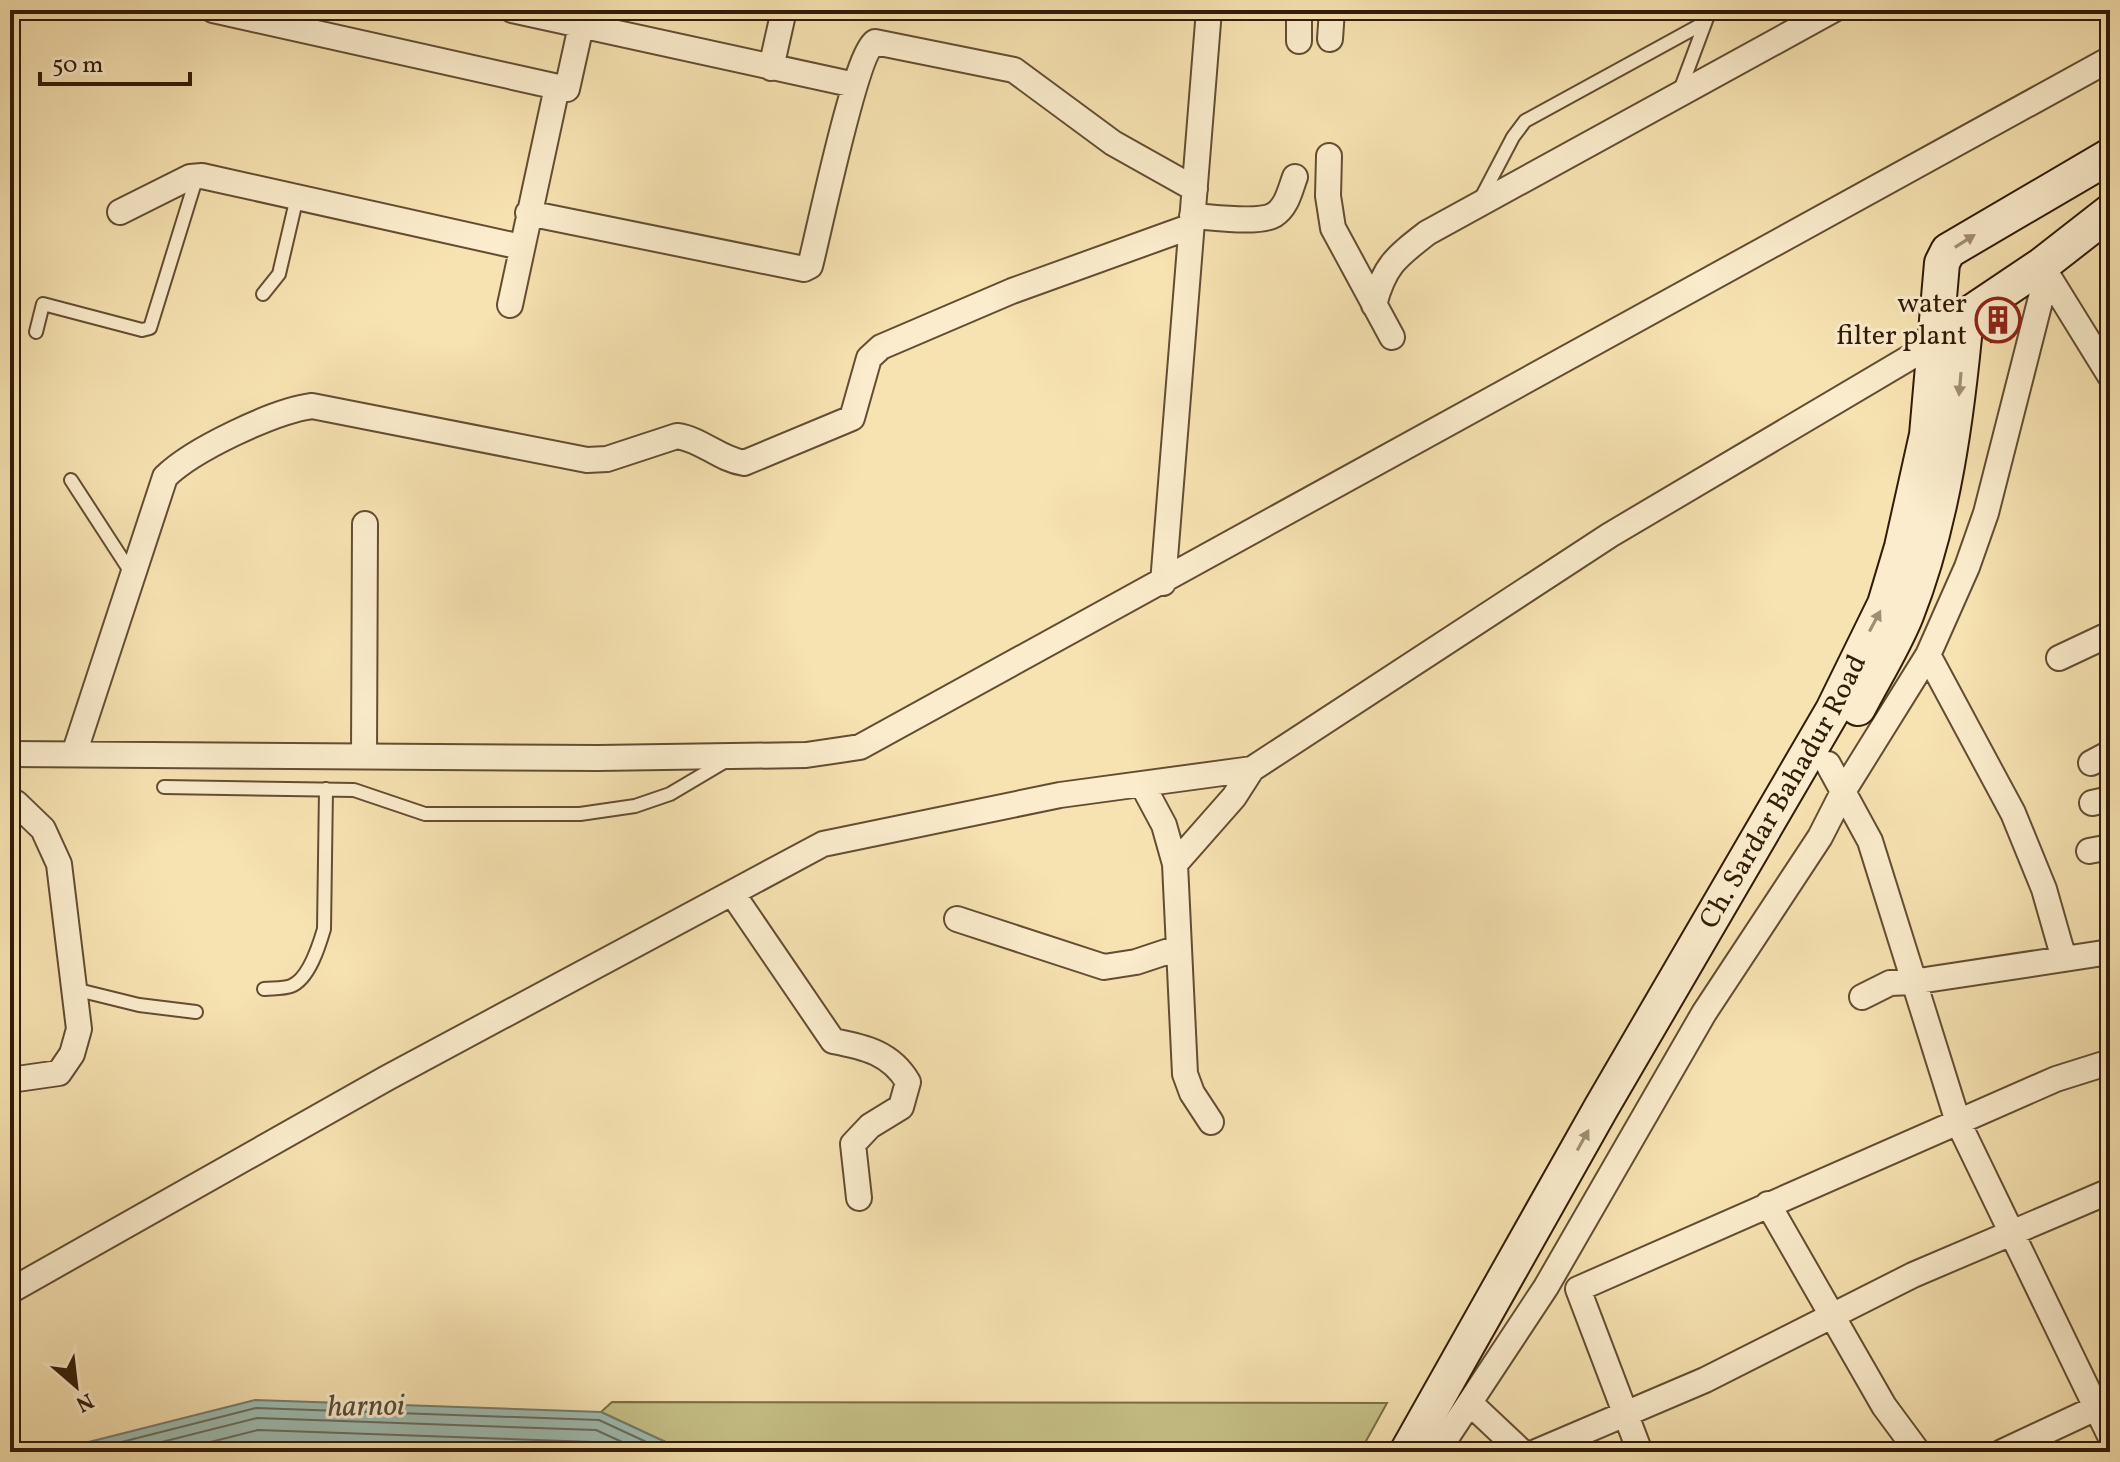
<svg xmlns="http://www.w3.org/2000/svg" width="2120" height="1462" font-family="Vollkorn,serif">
<rect width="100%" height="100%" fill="#f7e2b1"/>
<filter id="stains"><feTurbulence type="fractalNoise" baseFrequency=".0025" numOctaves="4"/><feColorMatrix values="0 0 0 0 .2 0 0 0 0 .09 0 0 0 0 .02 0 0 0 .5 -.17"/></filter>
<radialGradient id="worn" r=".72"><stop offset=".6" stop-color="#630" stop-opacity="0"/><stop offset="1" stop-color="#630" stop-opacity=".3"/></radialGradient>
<path fill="#c5c086" stroke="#7c6e47" stroke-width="2" d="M612,1402L1387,1403L1360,1452H687L601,1412Z"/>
<path fill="#9ebdb3" stroke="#737c6f" stroke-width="2" d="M255,1400L601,1412L687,1452H49Z"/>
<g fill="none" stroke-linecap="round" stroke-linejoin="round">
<path stroke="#686c5e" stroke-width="2" d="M82,1452L256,1408L599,1420L668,1452
M122,1452L257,1418L596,1430L644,1452
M171,1452L258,1430L593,1442L616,1452"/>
</g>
<path fill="#cd8460" stroke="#321b08" stroke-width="2" d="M2005,297L2022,319L1991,342L1975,320Z"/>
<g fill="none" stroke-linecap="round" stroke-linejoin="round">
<g stroke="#634d32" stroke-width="16">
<path id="service" d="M1679,93L1710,10
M1481,198L1513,137L1525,121L1704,23
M263,294L279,274L297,197
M36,332L43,304L142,330L150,328L197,176
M71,480L132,574
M164,787L354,790L425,814H580L635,806L670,794L729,759
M74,989L139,1005L196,1012
M264,989C272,988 283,989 291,986C309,979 319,946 324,929L326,789"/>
</g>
<g stroke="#634d32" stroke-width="28">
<path id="minor" d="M213,10L567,89L581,26
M512,10L855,85
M1299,10V41
M1330,39L1332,10
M771,68L784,10
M1329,156L1328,196L1333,228L1392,337
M120,212L190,177L202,176L521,247
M528,213L804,269L810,266C819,232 855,55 875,42L1014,70L1113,143L1195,189
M1192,216C1212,217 1258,224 1274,215C1287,207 1290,190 1295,177
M2047,274L2110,376
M510,305L557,87
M1374,305C1384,266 1396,257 1427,233L1833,10
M1163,583L1209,10
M1928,655L2013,813L2044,889L2064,959
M2059,658L2110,634
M10,754L598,758L806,755L860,747L2110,59
M74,754L165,477C192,450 274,411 312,406L587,460L607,459L677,436C701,439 719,459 744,463L852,418L869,358L881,347L1012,291L1192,226
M364,756L365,524
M2091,763L2110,753
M1828,764L1870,841L1958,1122L2110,1436
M1142,784L1164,825L1175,864L1185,1074L1192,1093L1211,1122
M10,803H16L43,829L59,864L79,1029L72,1054L59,1073L10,1080
M2092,803L2110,799
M2089,851L2110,847
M1175,864L1234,797L1252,769
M732,893L833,1041C865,1047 891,1053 908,1082L901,1107L870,1126L853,1144L859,1198
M957,919L1104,967L1136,962L1178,948
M1862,997L1890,983L1912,982L2110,952
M1768,1204L1884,1406L1918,1452
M10,1291L387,1078L823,844L1060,795L1252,769L1610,535L1936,342
M1471,1404L1522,1452
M1437,1452L1546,1287L1704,1013L1820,837L1844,790L1928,655L1967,567L1986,513L2047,274L2042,265
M1536,1452L1705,1380L1913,1275L2110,1191
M1640,1452L1578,1289L2056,1079L2110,1062
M2002,1452L2096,1408L2110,1397"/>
</g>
<g stroke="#321b08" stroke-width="38">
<g id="secondary">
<path d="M1858,708C1874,677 1893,647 1906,615C1943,522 1957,415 1966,316L2042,265L2110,212"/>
<path id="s1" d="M1407,1452L1601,1108L1833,710L1885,604L1902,547L1927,435L1942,263L1948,251L2110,156"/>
</g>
</g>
<use href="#service" stroke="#faeccc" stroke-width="12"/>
<use href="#minor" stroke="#faeccc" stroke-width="24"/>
<use href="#secondary" stroke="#faeccc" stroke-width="34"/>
</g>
<defs><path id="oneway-solid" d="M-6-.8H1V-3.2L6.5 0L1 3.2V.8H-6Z" transform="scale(2)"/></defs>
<g fill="#a08e74">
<use href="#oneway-solid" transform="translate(1965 241) rotate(-32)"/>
<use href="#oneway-solid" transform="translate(1960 384) rotate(95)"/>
<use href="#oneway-solid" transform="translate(1875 621) rotate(-62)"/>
<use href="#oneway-solid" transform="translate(1583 1140) rotate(-61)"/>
</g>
<defs>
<g id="building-ring" transform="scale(2.3)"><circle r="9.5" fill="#faeccc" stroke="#8f2418" stroke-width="1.5"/><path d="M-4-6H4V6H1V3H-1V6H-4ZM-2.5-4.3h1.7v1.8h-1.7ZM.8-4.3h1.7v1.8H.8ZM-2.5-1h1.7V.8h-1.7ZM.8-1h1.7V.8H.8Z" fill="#8f2418"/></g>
</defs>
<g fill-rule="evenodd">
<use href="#building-ring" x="1998" y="320"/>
</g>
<g text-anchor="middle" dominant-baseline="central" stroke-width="6" stroke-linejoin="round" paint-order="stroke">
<g font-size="28" fill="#321b08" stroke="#faeccc" text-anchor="end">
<text x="1967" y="304">water<tspan x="1967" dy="32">filter plant</tspan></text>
</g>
<g font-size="28" fill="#321b08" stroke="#faeccc">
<text stroke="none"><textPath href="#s1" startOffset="760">Ch. Sardar Bahadur Road</textPath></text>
</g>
<g font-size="30" font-style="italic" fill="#524c3b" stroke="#faeccc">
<text transform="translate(366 1407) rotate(-1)">harnoi</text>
</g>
</g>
<rect width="2120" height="1462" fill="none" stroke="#f7e2b1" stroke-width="40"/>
<rect x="12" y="12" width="2096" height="1438" fill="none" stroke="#321b08" stroke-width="4"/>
<rect x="20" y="20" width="2080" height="1422" fill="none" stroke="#321b08" stroke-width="2"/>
<g transform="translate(76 1386) rotate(152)" stroke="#faeccc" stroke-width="6" paint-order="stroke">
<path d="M0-6L14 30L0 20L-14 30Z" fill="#321b08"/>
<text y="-12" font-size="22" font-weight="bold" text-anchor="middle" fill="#321b08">N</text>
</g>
<path d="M40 72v12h150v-12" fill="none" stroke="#321b08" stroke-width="4"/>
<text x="52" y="72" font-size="24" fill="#321b08" stroke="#faeccc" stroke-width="6" paint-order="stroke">50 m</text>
<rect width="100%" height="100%" filter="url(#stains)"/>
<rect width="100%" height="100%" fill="url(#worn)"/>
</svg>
